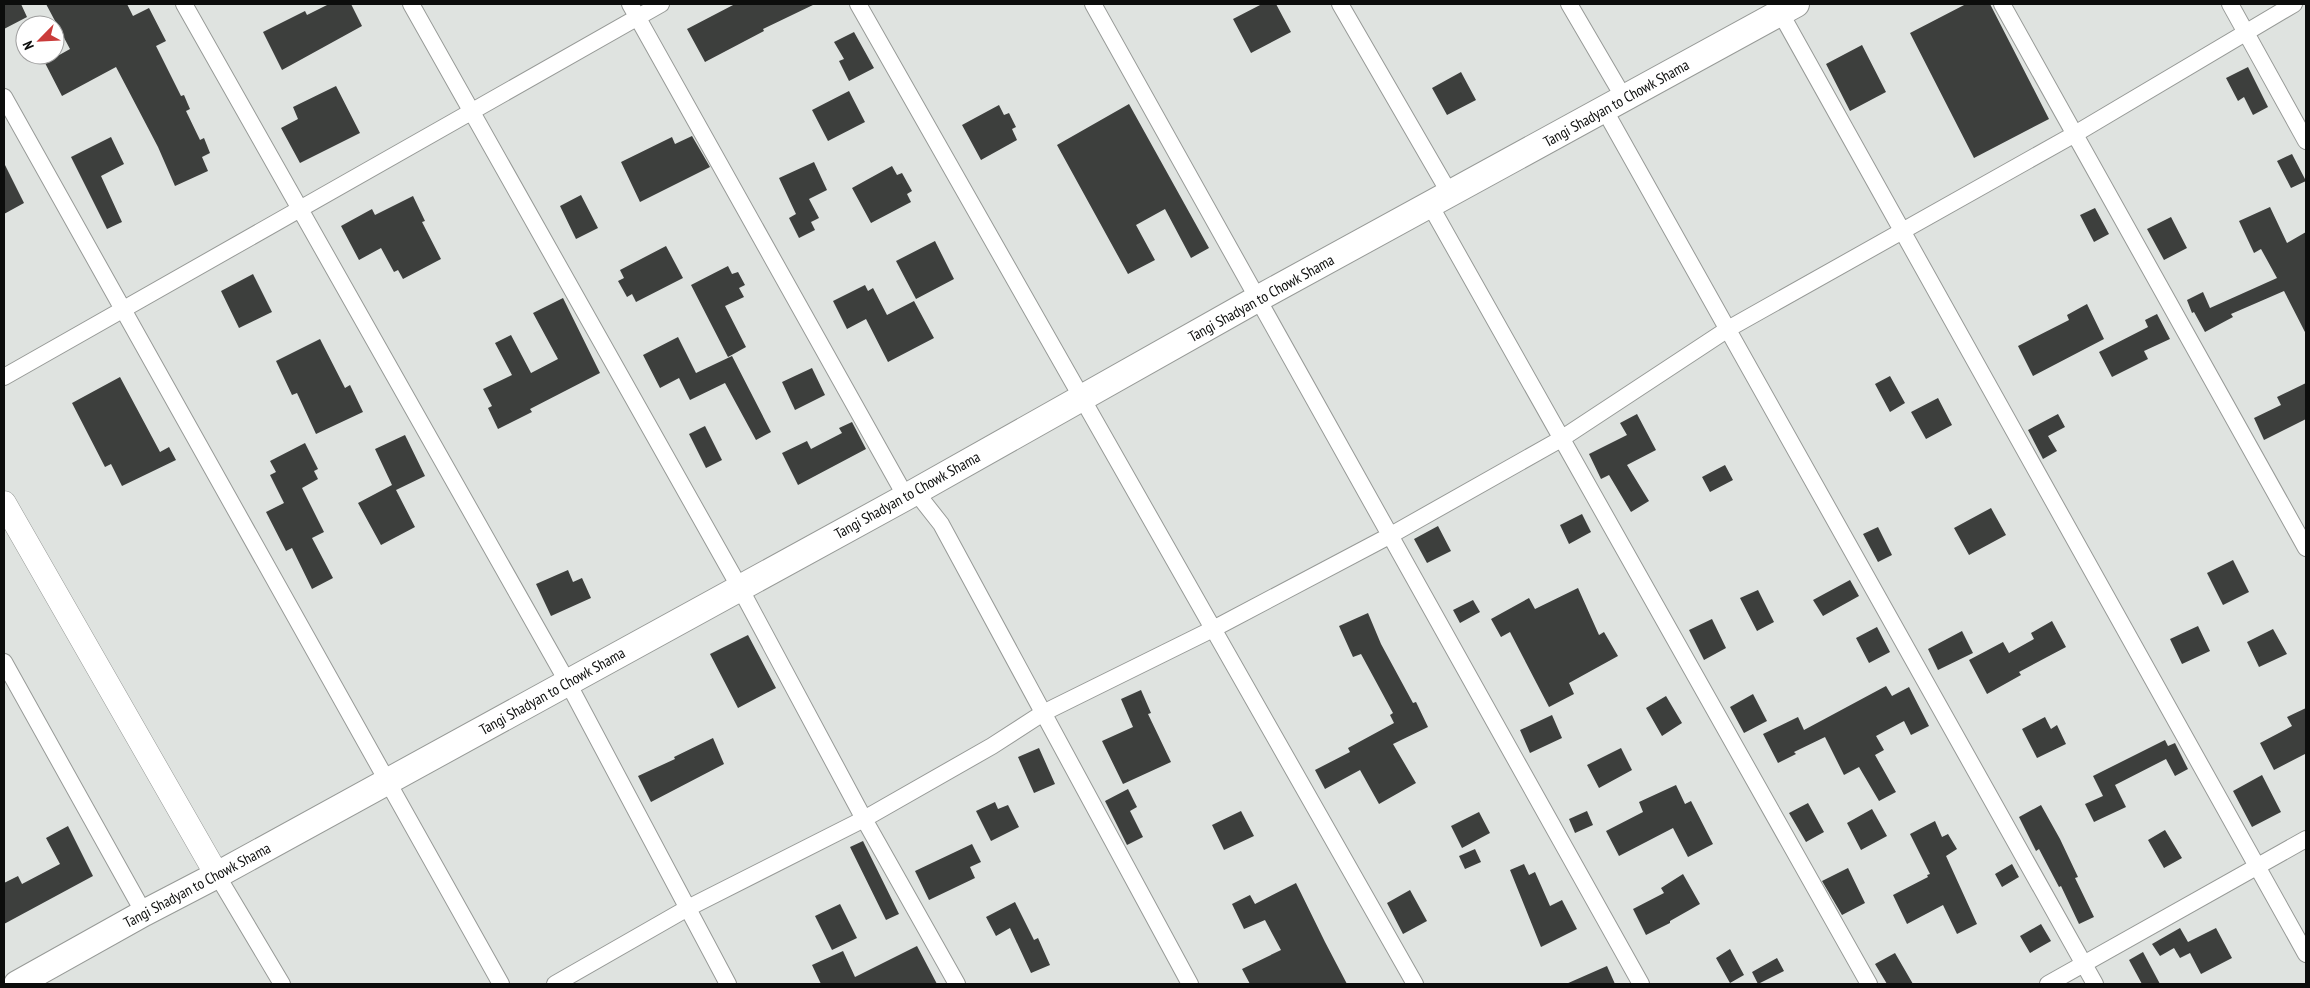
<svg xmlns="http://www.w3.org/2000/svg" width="2310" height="988" font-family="'PT Sans Narrow',sans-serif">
<rect width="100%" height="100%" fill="#dfe3e0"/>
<path fill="#3d3f3d" d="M4,4H21L27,17L4,29Z
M46,4H127L133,16L149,8L166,41L156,46L181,96L184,95L190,109L186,111L200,140L204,138L210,153L202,157L208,171L175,186L158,147L116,67L62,96L45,63L70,49Z
M329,4H351L362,26L282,70L263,32L305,11L307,15Z
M735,4H815L763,29L764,31L705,62L687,29Z
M1262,4H1276L1291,32L1251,53L1233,19Z
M1966,4H1990L2049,119L1974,158L1910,33Z
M854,32L874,68L849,81L839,61L844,59L834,42Z
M1862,45L1886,92L1850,111L1826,64Z
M2248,67L2268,107L2253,115L2244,97L2238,101L2226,78Z
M1461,72L1476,100L1447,115L1432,88Z
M336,86L360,133L300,163L281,128L298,119L293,107Z
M849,91L865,122L828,141L812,110Z
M1129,104L1209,248L1191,258L1165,209L1136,225L1155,260L1128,274L1057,145Z
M999,105L1004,115L1009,113L1016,127L1012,129L1017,140L981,160L962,125Z
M692,136L710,167L640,202L621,162L672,137L675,144Z
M111,137L124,164L101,176L122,222L107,229L71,157Z
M2292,154L2306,181L2291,188L2277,161Z
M814,162L827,190L809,199L819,218L811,222L815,230L799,238L789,218L796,214L779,178Z
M4,163L24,203L4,214Z
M892,166L897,175L902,173L912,191L907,194L911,202L871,223L852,188Z
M581,195L598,228L576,239L560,206Z
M413,196L425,221L422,222L441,259L403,279L398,270L394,272L381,248L359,260L341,226L372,209L375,215Z
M2270,207L2287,243L2306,232V334L2284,291L2231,314L2233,317L2205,332L2194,312L2192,313L2187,300L2203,292L2210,308L2277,278L2261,249L2254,253L2239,221Z
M2095,208L2109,234L2094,242L2080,215Z
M2171,217L2187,248L2164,260L2147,229Z
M935,241L954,279L916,299L896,261Z
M666,246L683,278L636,302L632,294L627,297L618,281L624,278L620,270Z
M728,266L732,274L738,272L745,285L739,288L744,297L725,306L746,347L728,357L691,285Z
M253,274L272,312L239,328L221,291Z
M865,285L868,291L873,288L887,315L914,301L934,338L888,362L866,319L847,329L833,301Z
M563,298L600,373L530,409L532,412L498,429L488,408L492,406L483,389L512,375L495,343L511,335L531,373L558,359L533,313Z
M2087,304L2104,339L2033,376L2018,346L2069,320L2067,315Z
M2157,314L2170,339L2144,351L2148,359L2112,377L2099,352L2148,327L2145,320Z
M678,337L696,373L732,356L771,432L756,440L725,383L690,400L679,378L660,388L643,355Z
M320,339L345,388L350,385L363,412L316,434L297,393L292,395L276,361Z
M812,368L825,395L795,410L782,382Z
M1890,376L1905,403L1890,412L1875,384Z
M120,377L160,452L169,447L176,460L122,486L111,464L105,467L72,403Z
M2306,383V419L2264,440L2254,418L2281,405L2277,397Z
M1938,398L1952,425L1926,439L1911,412Z
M1637,414L1656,450L1627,465L1649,501L1631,512L1609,475L1601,479L1589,454L1627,435L1620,423Z
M2058,414L2065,427L2048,436L2057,451L2043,459L2028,430Z
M852,422L866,449L798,485L782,453L807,441L811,449L842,433L839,428Z
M705,426L722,460L706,468L689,434Z
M405,435L425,476L396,490L415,527L381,545L358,503L392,485L375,449Z
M305,443L318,469L314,471L318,479L302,488L324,532L312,538L333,578L312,589L292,548L286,551L266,512L284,503L270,475L276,472L270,461Z
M1725,465L1733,480L1710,492L1702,477Z
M1991,508L2006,535L1969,555L1954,528Z
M1582,514L1591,532L1569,544L1560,525Z
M1438,526L1451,551L1427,563L1414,539Z
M1878,527L1892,555L1878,562L1863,534Z
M2233,560L2249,592L2223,605L2207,573Z
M568,570L573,582L582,578L591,598L551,616L536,584Z
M1850,580L1859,596L1823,616L1813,600Z
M1578,588L1599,635L1604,632L1618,656L1569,683L1574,694L1549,707L1510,632L1501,637L1491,619L1529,598L1535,609Z
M1758,590L1774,622L1757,631L1740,598Z
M1473,600L1480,612L1460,623L1453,610Z
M1368,613L1381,644L1413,703L1416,702L1428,727L1393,744L1416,783L1379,804L1360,770L1325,789L1315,770L1350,752L1348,748L1394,723L1390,715L1393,713L1361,654L1353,657L1339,626Z
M1712,619L1726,648L1704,660L1689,630Z
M2052,621L2066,647L2019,672L2021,675L1987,694L1969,660L2003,642L2009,653L2034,639L2031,633Z
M2198,626L2210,651L2182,664L2170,639Z
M1877,627L1890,652L1869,663L1856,638Z
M2273,629L2287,654L2259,667L2247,642Z
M1962,631L1973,653L1938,670L1928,649Z
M748,635L776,688L738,708L710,654Z
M1886,686L1892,696L1909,687L1929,726L1911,735L1904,721L1876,736L1884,750L1875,755L1896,792L1879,801L1859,767L1844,775L1825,737L1794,752L1796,754L1778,763L1763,734L1798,717L1804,730Z
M1141,690L1151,713L1148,714L1171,762L1123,784L1102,741L1133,727L1121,699Z
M1753,694L1767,721L1744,733L1730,707Z
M1666,696L1682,723L1662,736L1646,708Z
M2306,708V757L2305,754L2274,770L2260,743L2292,726L2287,717Z
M1552,715L1562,738L1530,753L1520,730Z
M2045,717L2051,729L2057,725L2066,744L2037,758L2022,729Z
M713,738L724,764L651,802L638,776L675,759L674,757Z
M2165,740L2168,746L2175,743L2188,769L2175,776L2166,759L2115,785L2126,807L2094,822L2085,804L2103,796L2093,776Z
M1039,748L1055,784L1034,793L1018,757Z
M1621,748L1632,770L1599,788L1587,765Z
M2262,775L2281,812L2252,827L2233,791Z
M1676,785L1685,804L1691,801L1713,844L1688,857L1673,828L1619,856L1606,831L1643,812L1639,802Z
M1128,789L1137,807L1130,811L1143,837L1127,845L1105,801Z
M995,802L998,809L1008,805L1019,827L991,841L976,811Z
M1808,803L1824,832L1806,842L1789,813Z
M2041,805L2060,839L2078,877L2075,878L2094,917L2079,924L2061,886L2059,887L2039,849L2036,851L2019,817Z
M1872,809L1887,836L1861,850L1847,823Z
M1241,811L1254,836L1224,850L1212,825Z
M1587,811L1593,825L1575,833L1569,819Z
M1479,812L1490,833L1462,848L1451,826Z
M1935,821L1942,837L1948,834L1957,849L1946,856L1977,924L1957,934L1943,905L1907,924L1893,895L1928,877L1927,875L1930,874L1910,834Z
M68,826L93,876L4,924V883L18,876L22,884L60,864L46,838Z
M2165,830L2182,858L2164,868L2148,840Z
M863,841L899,914L886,920L850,847Z
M972,844L981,862L970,867L975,878L929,900L915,871Z
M1475,849L1481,862L1465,869L1459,856Z
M1524,864L1529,875L1535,872L1550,906L1562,900L1577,929L1541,947L1510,870Z
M2012,864L2019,877L2002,887L1995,874Z
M1848,868L1865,903L1842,915L1822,881Z
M1683,874L1700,904L1670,921V923L1646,935L1633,909L1664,893L1661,888Z
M1296,883L1325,942L1347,984H1250L1242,969L1281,950L1265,920L1244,929L1232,904L1250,895L1255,904Z
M1410,890L1427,921L1403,934L1387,903Z
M1015,902L1034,940L1038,938L1050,965L1031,973L1010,928L996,936L986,917Z
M840,904L857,938L832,950L815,916Z
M2041,924L2051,941L2030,953L2020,936Z
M2180,928L2188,942L2216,928L2232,958L2201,974L2190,953L2180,958L2174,948L2160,956L2152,944Z
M917,946L937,984H821L812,965L843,951L855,977Z
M1730,949L1744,975L1730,983L1716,958Z
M2143,952L2160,984H2142L2129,960Z
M1895,953L1913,984H1887L1875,964Z
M1777,958L1784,971L1758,984L1752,972Z
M1607,966L1615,984H1566Z"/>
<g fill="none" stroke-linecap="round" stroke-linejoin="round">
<g stroke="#979a97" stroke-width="18">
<path id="street" d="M184,4L568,683L728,984
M411,4L740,588L864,819L957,984
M630,4L906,497
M858,4C1042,331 1231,656 1415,984
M1093,4L1641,984
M1340,4L1450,194
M1569,4L1624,98
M2002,4L2306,548
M2230,4L2306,141
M1780,12L2306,954
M4,97L501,984
M1604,109L2095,984
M1430,205L1869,984
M4,377L661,4
M915,491L941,524L1190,984
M4,662L144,913
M217,875L282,984
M555,984L686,909L864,819L992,746L1043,713L1215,628L1391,535L1561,439L1728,329L2075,134L2294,4
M2048,984L2306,839"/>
</g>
<g stroke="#979a97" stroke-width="25">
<path id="secondary" d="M4,503L217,875"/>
</g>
<g stroke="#979a97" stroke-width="28">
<path id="primary" d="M17,984L144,913L217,875L906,497L1259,298L1796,4"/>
</g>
<use href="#street" stroke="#fff" stroke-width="16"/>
<use href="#secondary" stroke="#fff" stroke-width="24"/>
<use href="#primary" stroke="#fff" stroke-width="26"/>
</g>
<g text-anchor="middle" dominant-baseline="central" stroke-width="5" stroke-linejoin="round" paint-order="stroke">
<g font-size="15" fill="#0c0d0c" stroke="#fff">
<text transform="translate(1616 103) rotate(-29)">Tangi Shadyan to Chowk Shama</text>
<text transform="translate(1261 298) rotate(-29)">Tangi Shadyan to Chowk Shama</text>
<text transform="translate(907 495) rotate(-29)">Tangi Shadyan to Chowk Shama</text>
<text transform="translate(552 691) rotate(-29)">Tangi Shadyan to Chowk Shama</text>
<text transform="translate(197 885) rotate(-28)">Tangi Shadyan to Chowk Shama</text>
</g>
</g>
<rect width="2310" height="988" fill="none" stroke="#0c0d0c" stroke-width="10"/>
<g transform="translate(40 40) rotate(246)"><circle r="24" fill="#ffffff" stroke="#9e9e9e"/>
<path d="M0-4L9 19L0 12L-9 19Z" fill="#ca3b3a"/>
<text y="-8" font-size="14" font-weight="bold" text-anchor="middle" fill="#0c0d0c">N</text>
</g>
</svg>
